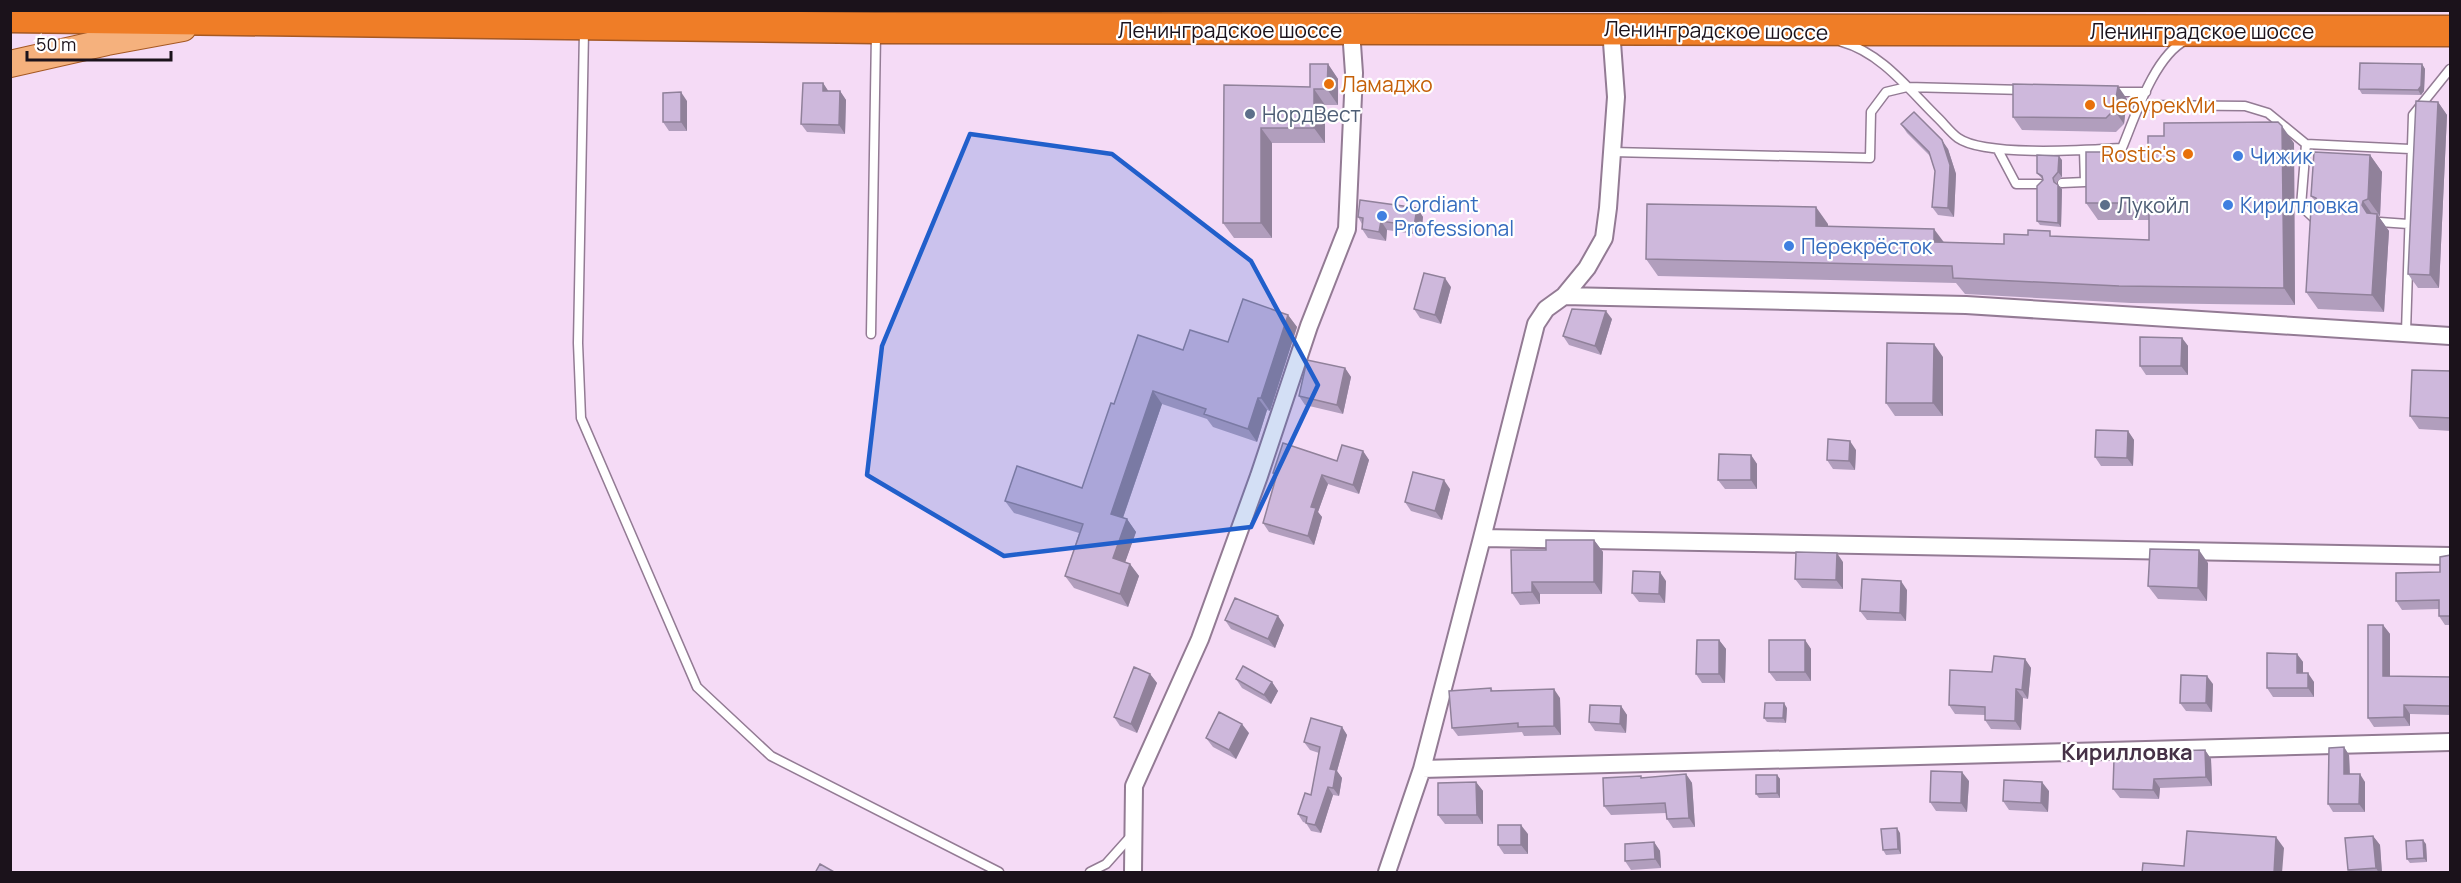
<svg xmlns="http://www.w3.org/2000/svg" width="2461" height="883" font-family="Manrope,sans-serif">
<rect width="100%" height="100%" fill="#f5dbf6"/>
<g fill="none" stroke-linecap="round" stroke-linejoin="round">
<g stroke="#937b94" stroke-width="11">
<path id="lane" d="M584,31L578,343L581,418L697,687L771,756L999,872
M1842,42C1882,53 1910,91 1939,119C1945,125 1951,133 1958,138C1985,157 2087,150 2122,148C2135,117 2154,56 2186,40
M2112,92H2146
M2140,105L2245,106L2268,113L2306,144L2410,149
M2306,144L2301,206L2315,219H2320
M1998,150L2016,184H2040
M1612,152L1870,158L1871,112L1886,92L1907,87L2024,90
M2062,183L2085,182L2084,150
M2380,222L2408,224
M2406,332L2413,115L2450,69
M871,334L876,34
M1090,872L1106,864L1131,836"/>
</g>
<g stroke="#937b94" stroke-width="20">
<path id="street" d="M1564,296L1587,268L1604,238L1608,208L1616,97L1611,29
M2450,336L1966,305L1564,296L1546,309L1536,324L1482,538L2450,556
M1422,769L2450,742
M1133,872L1134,786L1200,639L1259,476L1309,326L1347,229L1354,73L1351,30
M1387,872L1422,769L1482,538"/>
</g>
<g stroke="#a55823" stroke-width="28">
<path id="primary" d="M10,64L107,42L183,28"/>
</g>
<g stroke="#a55823" stroke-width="33">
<path id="highway" d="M10,17L876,28L2450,31"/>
</g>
<use href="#lane" stroke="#fff" stroke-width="8"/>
<use href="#street" stroke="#fff" stroke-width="16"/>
<use href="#primary" stroke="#f5b17d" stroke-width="26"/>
<use href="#highway" stroke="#ef7d27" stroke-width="30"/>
</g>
<path fill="#b19ebd" d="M1328,64L1338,79V105H1325V143H1272V238H1234L1223,223L1224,85L1310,87Z
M2422,64L2425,69L2424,91L2421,95L2362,94L2359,89Z
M823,83L828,91H840L846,100L845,134L807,132L801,124Z
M2127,99L2124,124L2116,132L2022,130L2013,117Z
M687,101V131H669L663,122Z
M2438,102L2447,115L2439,288H2418L2408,274Z
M1901,124L1948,149L1956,174L1954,217L1938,215L1932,207L1935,171L1930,156L1907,133Z
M2294,143L2295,305L2131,303L1965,294L1956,283L1658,276L1646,259L1828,224V226L1943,242L2004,244L2053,236L2149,240V220H2098L2086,203L2148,152Z
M2370,155L2382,172L2380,216H2378L2389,231L2384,312L2318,309L2306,292L2317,203L2311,196Z
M2062,160V177L2056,183L2062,189L2061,227L2040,225L2037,221L2043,180L2037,173Z
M1417,208L1423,217L1421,235L1387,230L1386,241L1368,238L1362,229V224L1358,217Z
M1451,287L1441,324L1420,318L1414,309Z
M1288,315L1297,327L1270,411L1267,410L1257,442L1213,427L1207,419L1162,404L1123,518L1127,519L1136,532L1125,562L1130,564L1139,576L1128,607L1074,588L1065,576L1079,533L1014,513L1005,501L1082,488L1114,404L1183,350L1228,342Z
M1612,319L1601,355L1569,345L1563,336Z
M2182,338L2188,346V375H2146L2140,366Z
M1943,357V416H1895L1886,403Z
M1345,368L1351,377L1343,414L1305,405L1299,396Z
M2451,371V431L2419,429L2410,416Z
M2128,431L2134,440L2133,466H2101L2095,457Z
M1856,450L1855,470L1833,469L1827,460Z
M1363,451L1369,460L1359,494L1328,484L1318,512L1322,517L1314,545L1269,532L1263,523L1276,477L1273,473L1337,461Z
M1751,455L1757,464V489H1725L1718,480Z
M1450,489L1442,520L1411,511L1405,502Z
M1594,540L1603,552L1602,594H1540V604L1520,605L1512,593L1546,550Z
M2451,555V625H2445L2439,616V609L2402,610L2396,601L2440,572Z
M1843,562V589L1802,588L1795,579Z
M2208,563L2207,601L2158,599L2148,586Z
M1666,581L1665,603L1639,602L1632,593Z
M1907,590L1906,621L1867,620L1860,611Z
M1278,616L1284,625L1275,648L1231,629L1225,620Z
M2383,625L2390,634V676L2451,677V715L2410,714V726L2374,727L2368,718Z
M1719,640L1726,649L1725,683H1702L1696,674Z
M1805,640L1811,649V681H1776L1769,672Z
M2297,654L2303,662V673L2314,682V697H2273L2267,688Z
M2025,659L2031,668L2028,699L2023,698L2021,730L1991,729L1985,720V715L1955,714L1949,705L1992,672Z
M1150,674L1157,683L1137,733L1120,726L1114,717Z
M1236,679L1272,682L1278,691L1271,704L1242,688Z
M2213,684L2212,712L2186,711L2180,703Z
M1491,688L1493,691L1560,698L1561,735L1524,736L1522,732L1458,736L1452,728Z
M1621,706L1627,715L1626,733L1595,731L1589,722Z
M1787,708L1786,723L1767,722L1764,718Z
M1342,727L1347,735L1337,771L1342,778L1339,796L1333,795L1321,833L1311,831L1306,823L1303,822L1298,814L1311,795L1319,753L1310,750L1304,742Z
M1249,733L1236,759L1213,747L1206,738Z
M2344,747L2349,755L2350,774L2365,782V812H2333L2328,804Z
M2205,750L2211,759L2212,786L2160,788L2159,799L2120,798L2113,789L2169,761Z
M1686,774L1692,783L1695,827L1673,828L1667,819L1666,813L1611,815L1604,806L1642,778Z
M1777,775L1780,779V798H1759L1756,794Z
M1969,781L1967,812L1936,811L1930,802Z
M1476,782L1483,791V824H1445L1438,815Z
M2049,791L2048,812L2009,810L2003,801Z
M1900,833L1901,854L1886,855L1883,850Z
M1528,834V854H1504L1498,845Z
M2373,836L2380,845L2382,873H2350L2348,870Z
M1654,842L1660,851L1661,868L1631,870L1625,861Z
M2426,844L2427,862L2410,863L2407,859Z"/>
<path fill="#90819a" d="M1328,64L1338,79V105L1327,89Z
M2422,64L2425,69L2424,91L2421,95L2418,90Z
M823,83L829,92L823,91Z
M2118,86L2127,99L2124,124L2114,110Z
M1314,89L1325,105V143L1314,128Z
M840,91L846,100L845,134L839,125Z
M681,92L687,101V131L681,122Z
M2438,102L2447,115L2439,288L2430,275Z
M2282,126L2294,143L2295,305L2284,288Z
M1261,128L1272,143V238L1261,223Z
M1942,140L1948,149L1956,174L1954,217L1948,208Z
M2370,155L2382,172L2380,216L2368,199Z
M2059,156L2062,160V177L2058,172Z
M2058,185L2062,189L2061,227L2058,223Z
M2363,201L2375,218L2377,214L2389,231L2384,312L2372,295L2362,205Z
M1816,207L1828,224V243L1816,226Z
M1417,208L1423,217L1421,235L1414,226Z
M1381,221L1387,230L1386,241L1379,232Z
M1934,229L1946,245L1934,242Z
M1445,278L1451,287L1441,324L1435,315Z
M1606,311L1612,319L1601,355L1595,346Z
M1288,315L1297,327L1270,411L1261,398Z
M2182,338L2188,346V375L2181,366Z
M1934,344L1943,357V416L1933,403Z
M1345,368L1351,377L1343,414L1337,405Z
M1153,391L1162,404L1120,526L1111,514Z
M1258,398L1267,410L1257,442L1248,429Z
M2128,431L2134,440L2133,466L2127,458Z
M1850,441L1856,450L1855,470L1849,461Z
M1363,451L1369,460L1359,494L1353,485Z
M1751,455L1757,464V489L1751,480Z
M1322,475L1328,484L1318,512L1322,517L1314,545L1308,536L1311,507Z
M1444,480L1450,489L1442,520L1435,511Z
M1127,519L1136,532L1122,571L1113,558Z
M1594,540L1603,552L1602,594L1594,582Z
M2199,550L2208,563L2207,601L2198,588Z
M1837,553L1843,562V589L1836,580Z
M1130,564L1139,576L1128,607L1120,594Z
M1660,572L1666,581L1665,603L1659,594Z
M1901,581L1907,590L1906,621L1900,613Z
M1532,582L1540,594V604L1532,592Z
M1278,616L1284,625L1275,648L1268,639Z
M2383,625L2390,634V685L2383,676Z
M1719,640L1726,649L1725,683L1719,674Z
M1805,640L1811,649V681L1805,672Z
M2297,654L2303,662V682L2297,673Z
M2025,659L2031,668L2028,699L2022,690Z
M2308,673L2314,682V697L2308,688Z
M1150,674L1157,683L1137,733L1131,724Z
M2207,676L2213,684L2212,712L2206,703Z
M1272,682L1278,691L1271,704L1264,695Z
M1554,689L1560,698L1561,735L1554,726Z
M2016,689L2023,698L2021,730L2015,721Z
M1784,703L1787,708L1786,723L1783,718Z
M2404,705L2410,714V726L2404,717Z
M1621,706L1627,715L1626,733L1620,724Z
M1242,724L1249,733L1236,759L1229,750Z
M1342,727L1347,735L1337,771L1342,778L1339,796L1333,788L1330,769Z
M2344,747L2349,755L2350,782L2344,774Z
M2205,750L2211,759L2212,786L2206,777Z
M1962,772L1969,781L1967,812L1961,803Z
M1686,774L1692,783L1695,827L1689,818Z
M2360,774L2365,782V812L2359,804Z
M1777,775L1780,779V798L1777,793Z
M2154,779L2160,788L2159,799L2153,790Z
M1476,782L1483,791V824L1477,815Z
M2042,782L2049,791L2048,812L2041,803Z
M1328,787L1333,795L1321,833L1315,825Z
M1521,825L1528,834V854L1521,845Z
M1897,828L1900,833L1901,854L1898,849Z
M2373,836L2380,845L2382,873H2379L2376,868Z
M2276,837L2284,848L2282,873H2274Z
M2423,840L2426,844L2427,862L2424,858Z
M1654,842L1660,851L1661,868L1655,859Z"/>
<path fill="#ceb8dc" stroke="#90819a" stroke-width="1.5" d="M2360,63L2422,64L2421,86L2418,90L2359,89Z
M1310,64H1328L1327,89H1314V128H1261V223H1223L1224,85L1310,87Z
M803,83H823V91H840L839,125L801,124Z
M2013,84L2118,86L2114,110L2106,118L2013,117Z
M681,92V122H663V93Z
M2416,101L2438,102L2430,275L2408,274Z
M1914,112L1942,140L1950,165L1948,208L1932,207L1935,171L1929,152L1901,124Z
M2278,122L2282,126L2284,288L2119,286L1953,278L1952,266L1646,259L1647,204L1816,207V226L1934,229V242L2004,244V234L2028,235V230L2050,231V236L2149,240V203H2086V152H2148V136H2164V123Z
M2314,152L2370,155L2368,199L2363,201L2362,205L2367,213L2377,214L2372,295L2306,292L2311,208L2317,202L2316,198L2311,196Z
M2037,155L2059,156L2058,172L2053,178L2054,182L2058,185V223L2037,221V186L2043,180L2042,176L2037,173Z
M1360,200L1417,208L1414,226L1381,221L1379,232L1362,229L1363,218L1358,217Z
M1424,273L1445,278L1435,315L1414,309Z
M1243,299L1288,315L1261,398H1258L1248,429L1204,414L1206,409L1153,391L1111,514L1127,519L1113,558L1130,564L1120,594L1065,576L1083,524L1005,501L1017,466L1082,488L1111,403L1114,404L1138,335L1183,350L1190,330L1228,342Z
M1572,309L1606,311L1595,346L1563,336Z
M2140,337L2182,338L2181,366H2140Z
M1887,343L1934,344L1933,403H1886Z
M1307,360L1345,368L1337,405L1299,396Z
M2412,370L2451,371V418L2410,416Z
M2096,430L2128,431L2127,458L2095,457Z
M1828,439L1850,441L1849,461L1827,460Z
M1283,443L1337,461L1342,445L1363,451L1353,485L1322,475L1311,507L1316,508L1308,536L1263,523L1277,474L1273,473Z
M1719,454L1751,455V480H1718Z
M1413,472L1444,480L1435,511L1405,502Z
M1546,540H1594V582H1532V592L1512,593L1511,550H1546Z
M2150,549L2199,550L2198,588L2148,586Z
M1796,552L1837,553L1836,580L1795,579Z
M2451,555V616H2439V600L2396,601V573L2440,572V557Z
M1633,571L1660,572L1659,594L1632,593Z
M1862,579L1901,581L1900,613L1860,611Z
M1235,598L1278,616L1268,639L1225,620Z
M2368,625H2383V676L2451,677V706L2404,705V717L2368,718Z
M1697,640H1719V674H1696Z
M1769,640H1805V672H1769Z
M2267,653L2297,654V673H2308V688H2267Z
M1994,656L2025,659L2022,690L2016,689L2015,721L1985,720V707L1949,705L1950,670L1992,672Z
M1243,666L1272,682L1264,695L1236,679Z
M1134,667L1150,674L1131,724L1114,717Z
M2181,675L2207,676L2206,703H2180Z
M1491,688V691L1554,689V726L1518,727V723L1452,728L1449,691Z
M1765,703H1784L1783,718H1764Z
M1590,705L1621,706L1620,724L1589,722Z
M1219,712L1242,724L1229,750L1206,738Z
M1311,718L1342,727L1330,769L1336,770L1333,788L1328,787L1315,825L1306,823L1307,817L1298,814L1305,793L1311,795L1320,747L1304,742Z
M2344,747V774H2360L2359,804H2328L2329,748Z
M2205,750L2206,777L2154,779L2153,790L2113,789L2114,759L2169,761V751Z
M1931,771L1962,772L1961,803L1930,802Z
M1686,774L1689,818L1667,819L1665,803L1604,806L1603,778L1641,776V778Z
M1756,775H1777V793L1756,794Z
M2004,780L2042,782L2041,803L2003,801Z
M1476,782L1477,815H1438V783Z
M1498,825H1521V845H1498Z
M1897,828L1898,849L1883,850L1881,829Z
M2187,831L2276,837L2274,873H2142L2143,863L2184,866Z
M2373,836L2376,868L2348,870L2345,838Z
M2423,840L2424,858L2407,859L2406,841Z
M1654,842L1655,859L1625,861V844Z
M820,864L836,873H815Z"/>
<path fill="#215fcb" fill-opacity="0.2" stroke="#215fcb" stroke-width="4.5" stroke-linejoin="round" d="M970,134L1112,154L1251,261L1318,385L1251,527L1004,556L867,475L882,346Z"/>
<g fill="#e8710a" stroke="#fff" stroke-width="2">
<circle cx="1329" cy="84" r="6"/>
<circle cx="2090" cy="105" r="6"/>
<circle cx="2188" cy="154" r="6"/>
</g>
<g fill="#5c6f8a" stroke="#fff" stroke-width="2">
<circle cx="1250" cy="114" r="6"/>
<circle cx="2105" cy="205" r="6"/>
</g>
<g fill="#3f7fe0" stroke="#fff" stroke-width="2">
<circle cx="2238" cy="156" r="6"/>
<circle cx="2228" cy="205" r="6"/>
<circle cx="1382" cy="216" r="6"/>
<circle cx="1789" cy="246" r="6"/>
</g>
<g text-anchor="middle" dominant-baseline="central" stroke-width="4.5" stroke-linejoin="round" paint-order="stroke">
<g font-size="21" fill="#1b121b" stroke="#fff">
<text x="1230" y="30">Ленинградское шоссе</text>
<text transform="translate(1716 30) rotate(1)">Ленинградское шоссе</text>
<text x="2202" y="31">Ленинградское шоссе</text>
</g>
<g font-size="21" fill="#c56008" stroke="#fff" text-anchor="start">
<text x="1341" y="84">Ламаджо</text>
<text x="2102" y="105">ЧебурекМи</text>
<text x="2176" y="154" text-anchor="end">Rostic's</text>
</g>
<g font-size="21" fill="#4e5e75" stroke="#fff" text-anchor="start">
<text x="1262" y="114">НордВест</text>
<text x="2117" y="205">Лукойл</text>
</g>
<g font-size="21" fill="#366cbe" stroke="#fff" text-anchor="start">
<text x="2250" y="156">Чижик</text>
<text x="1394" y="204">Cordiant<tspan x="1394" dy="24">Professional</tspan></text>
<text x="2240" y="205">Кирилловка</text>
<text x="1801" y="246">Перекрёсток</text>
</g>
<g font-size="22" font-weight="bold" fill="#453146" stroke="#fff">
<text x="2127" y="752">Кирилловка</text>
</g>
</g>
<rect width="2461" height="883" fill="none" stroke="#1b121b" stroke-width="24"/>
<path d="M27 51v9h144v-9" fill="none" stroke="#1b121b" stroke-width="3"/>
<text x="36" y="51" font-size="18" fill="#1b121b" stroke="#ffffff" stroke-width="4.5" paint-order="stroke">50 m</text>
</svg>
